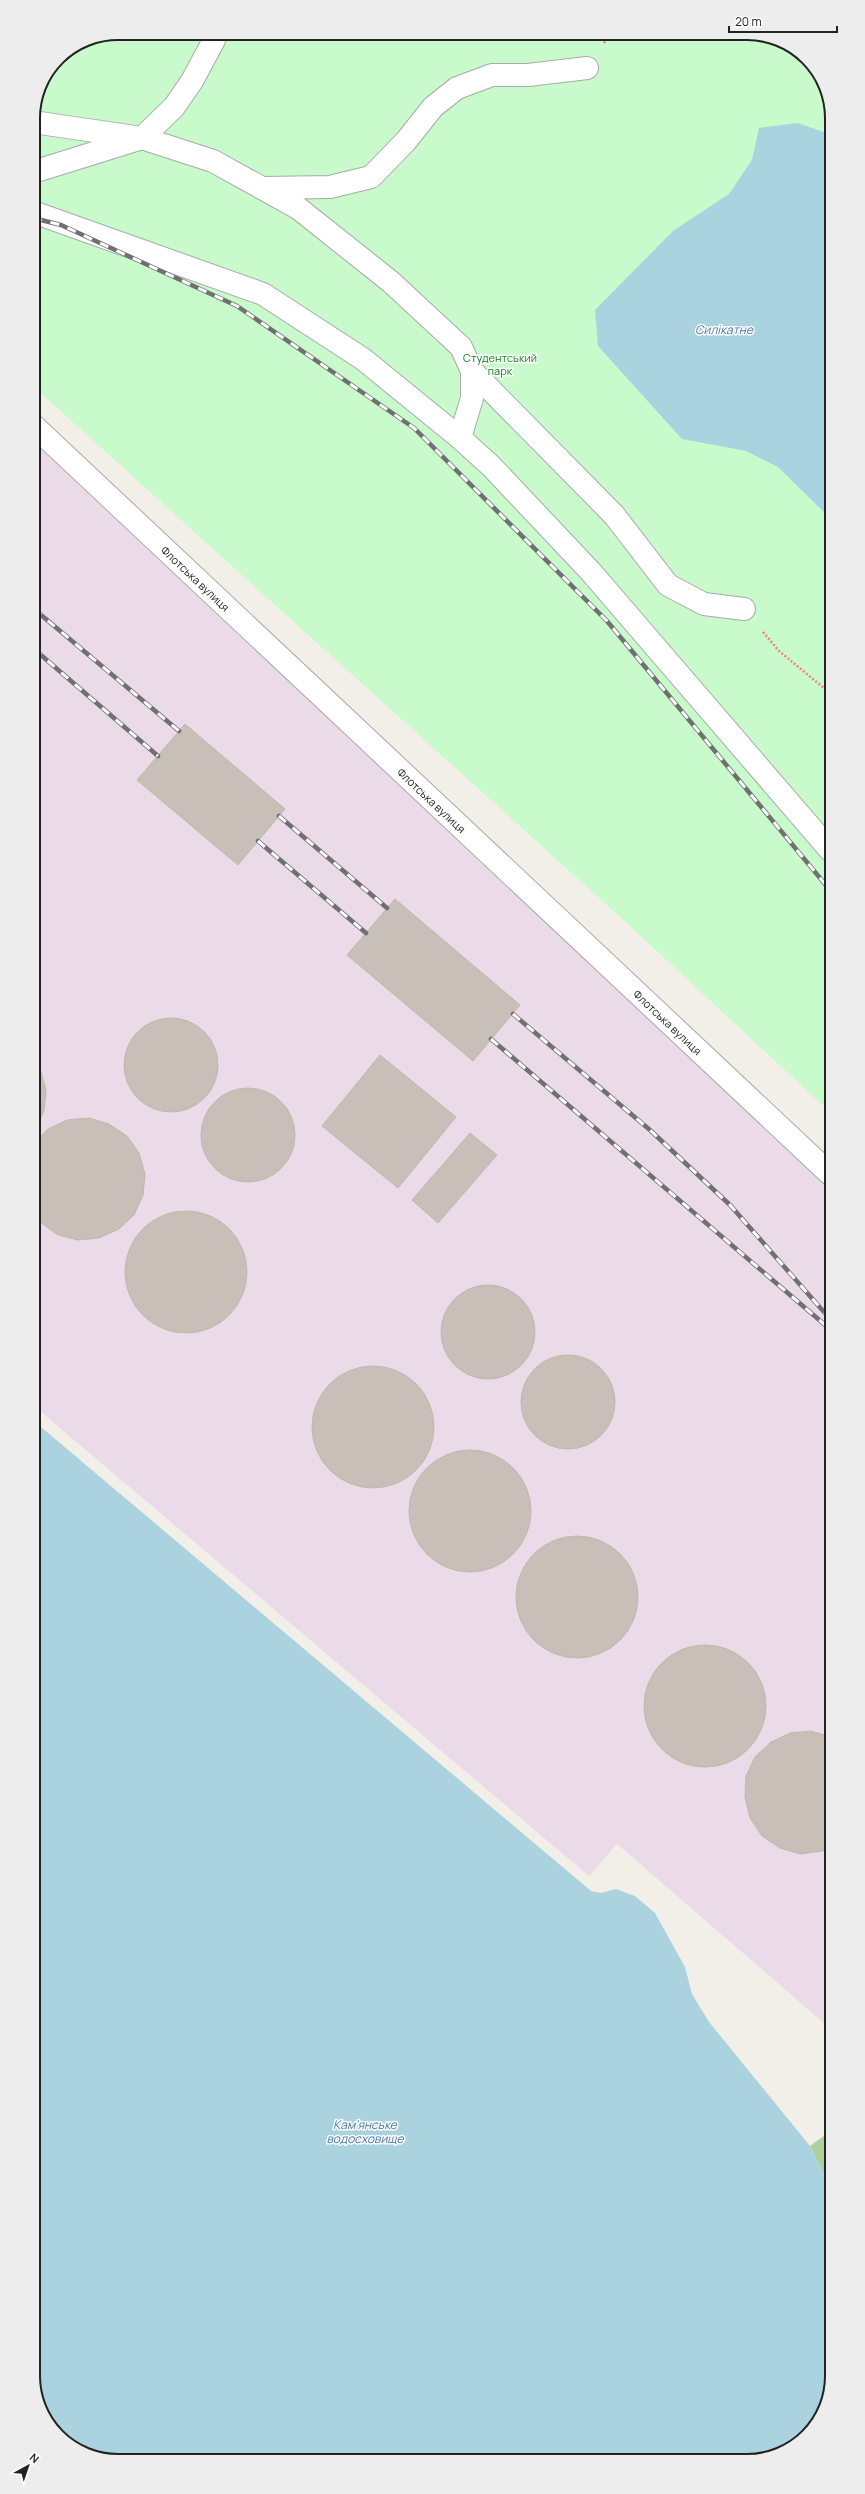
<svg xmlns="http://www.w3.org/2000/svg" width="865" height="2494" font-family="Manrope,sans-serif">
<rect width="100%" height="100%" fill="#f2efe9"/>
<path fill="#ebdbe8" d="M34,443L830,1188L832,2030L617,1844L589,1876L35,1407Z"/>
<path fill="#add19e" d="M832,2130V2191L810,2146Z"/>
<path fill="#c8facc" d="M119,33H752L799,51L829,96L830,1112L618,915L34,387L33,113C41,78 51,57 85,40C94,35 108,35 119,33Z"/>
<path fill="#aad3df" d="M798,123L829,134L830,518L778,467L746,451L682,439L598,346L595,310L673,231L729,194L752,160L759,128Z
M35,1422L591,1891L601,1893L616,1889L635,1896L655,1913L685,1967L692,1994L709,2022L810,2146L832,2191V2376L814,2428L769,2458L113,2461L62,2440L36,2398Z"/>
<path fill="#c7bfb8" stroke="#c4b6ab" d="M185,724L285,809L238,865L137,780Z
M395,899L520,1005L473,1061L347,955Z
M124 1065a47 47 0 1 1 94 0a47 47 0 1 1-94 0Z
M380,1055L456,1117L398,1188L322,1126Z
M34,1060L40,1069L46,1090L44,1111L34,1131Z
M201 1135a47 47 0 1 1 94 0a47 47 0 1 1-94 0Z
M89,1118L109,1124L127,1136L139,1153L145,1174L143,1195L134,1215L119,1229L99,1238L78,1240L58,1235L40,1222L35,1214L34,1143L48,1129L67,1120Z
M470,1133L497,1155L438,1223L412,1200Z
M125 1272a61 61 0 1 1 122 0a61 61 0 1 1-122 0Z
M441 1332a47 47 0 1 1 94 0a47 47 0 1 1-94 0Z
M521 1402a47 47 0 1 1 94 0a47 47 0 1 1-94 0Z
M312 1427a61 61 0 1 1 122 0a61 61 0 1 1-122 0Z
M409 1511a61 61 0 1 1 122 0a61 61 0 1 1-122 0Z
M516 1597a61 61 0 1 1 122 0a61 61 0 1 1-122 0Z
M644 1706a61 61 0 1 1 122 0a61 61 0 1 1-122 0Z
M811,1731L831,1737V1847L822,1851L800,1854L780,1848L762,1836L750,1818L745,1797L746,1776L755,1757L771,1742L790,1733Z"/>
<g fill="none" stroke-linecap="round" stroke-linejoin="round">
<g stroke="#a9a9a9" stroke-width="24">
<g id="minor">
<path d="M33,122L142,138L213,161L298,208L391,282L461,347L472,371V398L460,438L491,466L591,572L830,850"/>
<path d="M33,172L142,138L174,107L192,81L214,40V33"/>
<path d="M263,188L330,187L371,177L406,141L433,107L457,88L492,75H528L587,68"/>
<path d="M33,212L263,294L363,359L460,438"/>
<path d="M472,371L614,515L668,585L704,604L744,609"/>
<path id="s1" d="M34,426L830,1174"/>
</g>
</g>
<path stroke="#fa8072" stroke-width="2.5" stroke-dasharray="2 2" stroke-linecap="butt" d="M604,43L611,33
M763,632L779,651L830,693"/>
<use href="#minor" stroke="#fff" stroke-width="22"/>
<g stroke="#707070" stroke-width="4.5">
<path id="rail" d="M33,218L61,225L237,306L414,428L607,621L830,890
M34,609L179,731
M34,649L158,756
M279,816L387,908
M258,841L366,933
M513,1014L650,1130L730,1205L831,1320
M491,1039L831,1330"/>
</g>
<use href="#rail" stroke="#fff" stroke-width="3" stroke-dasharray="9" stroke-linecap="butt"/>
</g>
<g text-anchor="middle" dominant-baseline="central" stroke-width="3" stroke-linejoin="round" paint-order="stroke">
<g font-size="11" fill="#0c8416" stroke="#fff">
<text x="500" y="357">Студентський<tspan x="500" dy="13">парк</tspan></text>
</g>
<g font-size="11" fill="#222" stroke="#fff">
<text stroke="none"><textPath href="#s1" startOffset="222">Флотська вулиця</textPath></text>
<text stroke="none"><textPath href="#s1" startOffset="546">Флотська вулиця</textPath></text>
<text stroke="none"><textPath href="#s1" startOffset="870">Флотська вулиця</textPath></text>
</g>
<g font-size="12" font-style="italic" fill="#4a7aab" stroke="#fff">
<text x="724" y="329">Силікатне</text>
<text x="365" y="2124">Кам'янське<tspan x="365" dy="14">водосховище</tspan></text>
</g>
</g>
<path d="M0 0H865V2494H0ZM118 40H747A78 78 0 0 1 825 118V2376A78 78 0 0 1 747 2454H118A78 78 0 0 1 40 2376V118A78 78 0 0 1 118 40Z" fill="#ededed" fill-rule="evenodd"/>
<path fill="none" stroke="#222" stroke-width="2" d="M118 40H747A78 78 0 0 1 825 118V2376A78 78 0 0 1 747 2454H118A78 78 0 0 1 40 2376V118A78 78 0 0 1 118 40Z"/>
<g transform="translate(28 2466) rotate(40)" stroke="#ffffff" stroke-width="3" paint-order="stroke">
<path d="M0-3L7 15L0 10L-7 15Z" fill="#222222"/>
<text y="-6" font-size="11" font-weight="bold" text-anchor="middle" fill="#222222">N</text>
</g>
<path d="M729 26v6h108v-6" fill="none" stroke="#222222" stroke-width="2"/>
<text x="735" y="26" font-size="12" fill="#222222" stroke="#ffffff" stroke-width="3" paint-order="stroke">20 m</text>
</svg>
